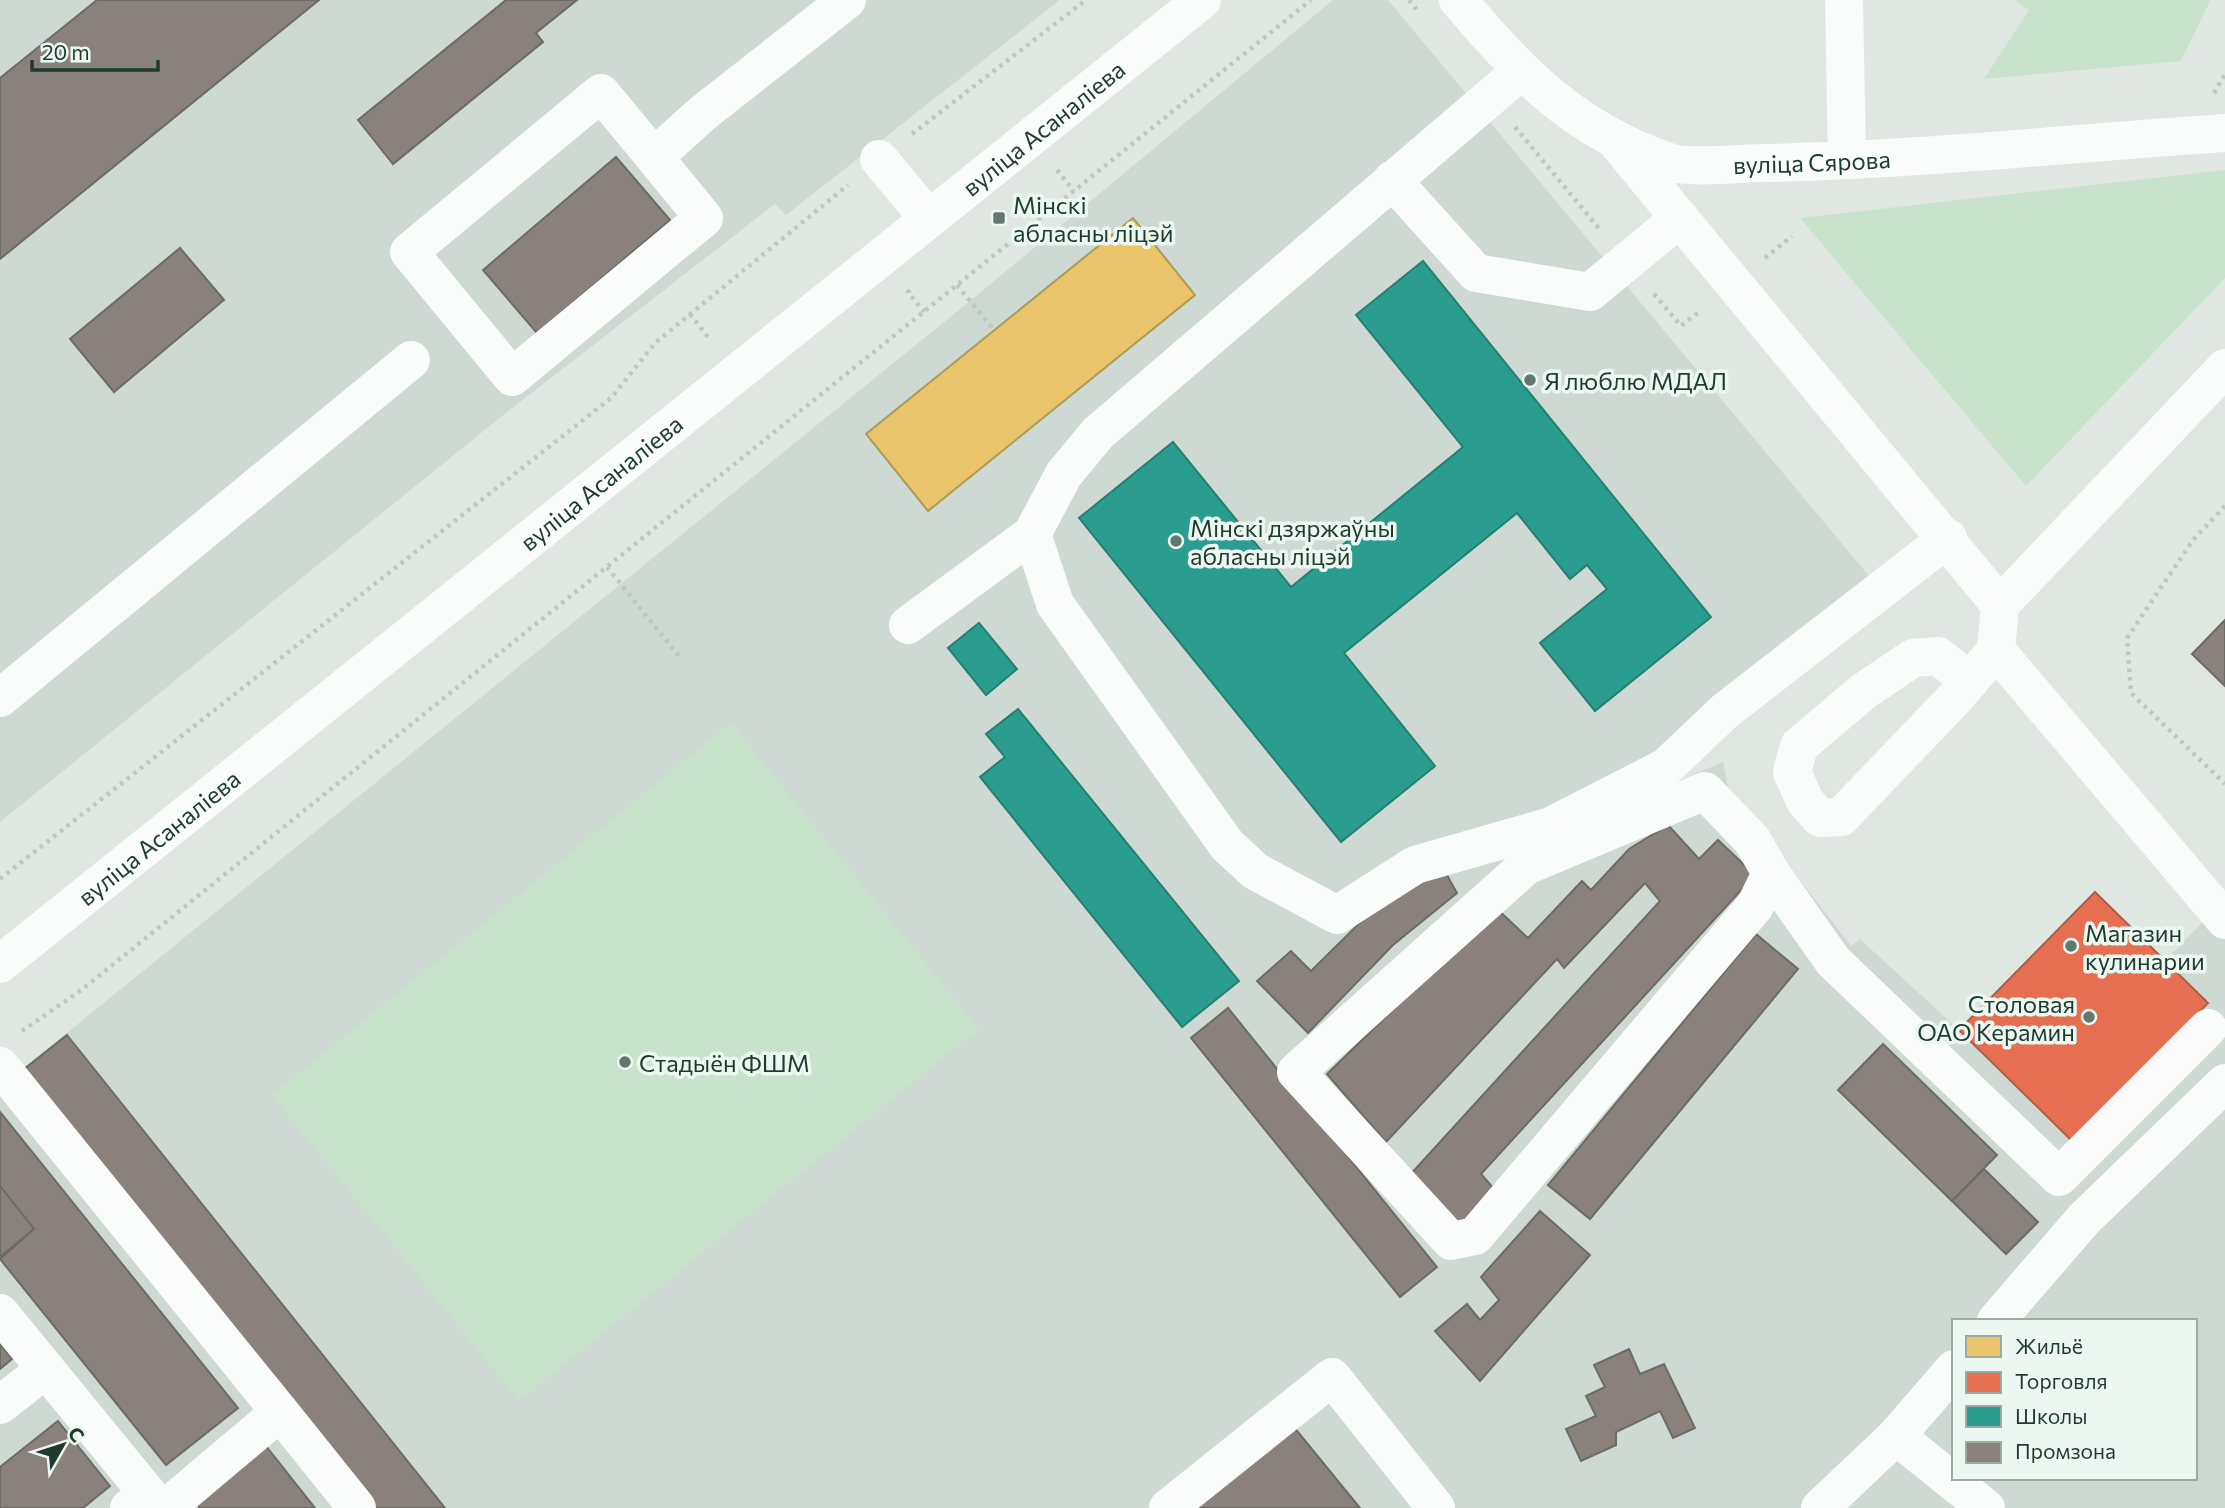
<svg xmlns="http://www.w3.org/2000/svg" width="2225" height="1508" font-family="Commissioner,sans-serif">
<rect width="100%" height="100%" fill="#e0e7e3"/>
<path fill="#cdd9d2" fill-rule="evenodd" d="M0,0H1060L786,215L775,204L507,412L0,822Z
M1333,0H1388L1869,576L1665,787L1723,762L1728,787L1851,946L1860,939L1959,1030L2095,892L2166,960L2225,899V1508H0V1087L970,301ZM1954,1321H2195V1478H1954Z"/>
<path fill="#c8e2cc" d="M2014,0H2209L2210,1L2181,61L1984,79L2029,10Z
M2225,170V278L2026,486L1800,218Z
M731,723L979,1029L519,1401L272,1095Z"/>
<path fill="#e9c46a" stroke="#ac9b58" stroke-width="2" d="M1133,218L1195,295L928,511L866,434Z"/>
<path fill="#e76f51" stroke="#ab5f47" stroke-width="2" d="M2095,892L2208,1003L2072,1141L1959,1030Z"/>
<path fill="#2a9d8f" stroke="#268072" stroke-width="2" d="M1423,261L1711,617L1595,711L1540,643L1607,589L1587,565L1570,579L1517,513L1344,653L1435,766L1341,842L1079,518L1173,442L1291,587L1463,447L1356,315Z
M979,623L1017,669L986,695L948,648Z
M1018,709L1239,981L1182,1027L980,777L1005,757L986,734Z"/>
<path fill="#8a817c" stroke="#6a6c65" stroke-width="2" d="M97,0H319L0,259V78Z
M506,0H577L536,33L543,42L393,164L358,120Z
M616,157L670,220L537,333L483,270Z
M180,248L224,300L114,392L70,339Z
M2225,620V686L2192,654Z
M1668,825L1699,859L1718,840L1755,875L1481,1174L1495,1190L1461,1224L1409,1176L1660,901L1645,883L1564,968L1557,959L1386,1142L1327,1074L1497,909L1528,938L1582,881L1591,890L1629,849Z
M1443,868L1457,893L1393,945L1308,1033L1257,981L1291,951L1311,971L1399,884Z
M1756,934L1798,969L1590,1219L1548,1185Z
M1228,1008L1437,1267L1400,1297L1191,1038Z
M67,1035L445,1508H373L23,1070Z
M1883,1044L1997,1155L1952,1201L1838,1090Z
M0,1112L238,1408L166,1465L0,1259L34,1229L0,1186Z
M1984,1169L2038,1222L2006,1254L1952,1201Z
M0,1186L34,1229L0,1257Z
M1540,1211L1590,1255L1480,1381L1435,1331L1467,1304L1480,1320L1499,1300L1481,1277Z
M0,1344L12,1359L0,1369Z
M1629,1349L1640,1374L1664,1364L1695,1428L1673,1438L1660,1411L1616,1432V1445L1581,1461L1566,1429L1596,1416L1586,1396L1605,1387L1594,1365Z
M58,1421L110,1486L83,1508H0V1467Z
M1293,1426L1360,1508H1191Z
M266,1446L315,1508H200L195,1502Z"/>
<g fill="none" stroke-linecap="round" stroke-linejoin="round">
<path stroke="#bec7c4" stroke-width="4.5" stroke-dasharray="3.5 5" stroke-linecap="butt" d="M1409,0L1417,10
M2214,93L2225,74
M1515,127L1601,231
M912,134L1086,0
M1057,170L1074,191
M1765,258L1792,236
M957,285L994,330
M910,290L908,292L924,312
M1654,294L1681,326L1701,310
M690,314L711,341
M2225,506L2193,540L2127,638L2131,693L2225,784
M607,567L682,660
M0,879L611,398L655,343L848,185
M22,1031L80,991L152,933L1311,0"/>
<g stroke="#fafbfb" stroke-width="38">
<path id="s1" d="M1458,0C1521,74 1574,130 1669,162C1688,169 1742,163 1764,163C1918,160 2072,143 2225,133"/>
<path d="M1844,0L1847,159"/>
<path d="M1619,145L2000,605"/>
<path d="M654,157L704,218L512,377L409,252L601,93L654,157L703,113L847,0"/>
<path d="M879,159L928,218"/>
<path d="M1392,180L1476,273L1590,292L1680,218"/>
<path d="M1032,534L1055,604L1227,845L1255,871L1337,915L1415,865L1551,826L1666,767L1725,711L1948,538"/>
<path d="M908,625L1032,534L1064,474L1098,433L1521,71"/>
<path d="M1996,650L2225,920"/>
<path d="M1970,681L1938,656L1913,658L1864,691L1799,746L1792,772L1805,801L1820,818L1841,817L1955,698L1996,650L2000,605L2225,368"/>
<path d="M0,698L411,360"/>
<path d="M1705,791L1752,840L1771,873L1755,906L1475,1236L1451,1241L1296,1072L1526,866Z"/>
<path d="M1771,873L1833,961L2059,1177L2208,1028"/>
<path id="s2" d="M0,964L1202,0"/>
<path d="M0,1066L280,1412L166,1508"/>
<path d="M0,1313L148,1494L129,1508"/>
<path d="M1996,1321L2084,1219L2225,1083"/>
<path d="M0,1405L46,1369"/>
<path d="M280,1412L357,1508"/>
<path d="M1896,1436L1986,1508"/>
<path d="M1168,1508L1332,1377L1436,1508"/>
<path d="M1820,1508L1896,1436L1954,1369"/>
</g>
</g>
<g fill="#62776e" stroke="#edf7f1" stroke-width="2.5">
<rect x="992" y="211" width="14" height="14" rx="3.5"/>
<circle cx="1530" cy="380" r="7"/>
<circle cx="1176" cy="541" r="7"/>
<circle cx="2071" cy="946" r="7"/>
<circle cx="2089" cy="1017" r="7"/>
<circle cx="625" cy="1062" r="7"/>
</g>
<g text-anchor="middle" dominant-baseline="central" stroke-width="7" stroke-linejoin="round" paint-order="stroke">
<g font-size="24" fill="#1e3b2f" stroke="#edf7f1">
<text stroke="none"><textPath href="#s2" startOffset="1337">вуліца Асаналіева</textPath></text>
<text stroke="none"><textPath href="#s1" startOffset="413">вуліца Сярова</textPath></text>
<text stroke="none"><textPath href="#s2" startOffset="770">вуліца Асаналіева</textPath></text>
<text stroke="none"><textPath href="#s2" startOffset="203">вуліца Асаналіева</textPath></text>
</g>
<g font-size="24" fill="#1e3b2f" stroke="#edf7f1" text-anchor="start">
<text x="1013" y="204">Мінскі<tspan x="1013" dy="28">абласны ліцэй</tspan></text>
<text x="1544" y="380">Я люблю МДАЛ</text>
<text x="1190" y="527">Мінскі дзяржаўны<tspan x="1190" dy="28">абласны ліцэй</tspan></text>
<text x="2085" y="932">Магазин<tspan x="2085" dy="28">кулинарии</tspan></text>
<text x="2075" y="1003" text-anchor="end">Столовая<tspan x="2075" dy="28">ОАО Керамин</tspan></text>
<text x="639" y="1062">Стадыён ФШМ</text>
</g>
</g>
<rect x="1952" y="1319" width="245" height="161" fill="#edf7f1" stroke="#9aaca3" stroke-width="2"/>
<rect x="1966" y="1336" width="35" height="21" fill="#e9c46a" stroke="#9aaca3" stroke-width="2"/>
<text x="2015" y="1354" font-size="21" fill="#1e3b2f">Жильё</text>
<rect x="1966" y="1372" width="35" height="21" fill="#e76f51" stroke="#9aaca3" stroke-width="2"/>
<text x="2015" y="1389" font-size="21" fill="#1e3b2f">Торговля</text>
<rect x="1966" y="1406" width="35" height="21" fill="#2a9d8f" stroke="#9aaca3" stroke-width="2"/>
<text x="2015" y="1424" font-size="21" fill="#1e3b2f">Школы</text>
<rect x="1966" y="1442" width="35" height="21" fill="#8a817c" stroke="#9aaca3" stroke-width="2"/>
<text x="2015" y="1459" font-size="21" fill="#1e3b2f">Промзона</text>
<g transform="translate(63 1445) rotate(51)" stroke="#edf7f1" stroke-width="5" paint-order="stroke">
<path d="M0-5L12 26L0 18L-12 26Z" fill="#1e3b2f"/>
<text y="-10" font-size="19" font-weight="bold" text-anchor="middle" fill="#1e3b2f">С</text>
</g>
<path d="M32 60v10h126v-10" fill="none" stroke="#1e3b2f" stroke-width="3.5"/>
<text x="42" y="60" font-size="21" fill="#1e3b2f" stroke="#edf7f1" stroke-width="5" paint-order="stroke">20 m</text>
</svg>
